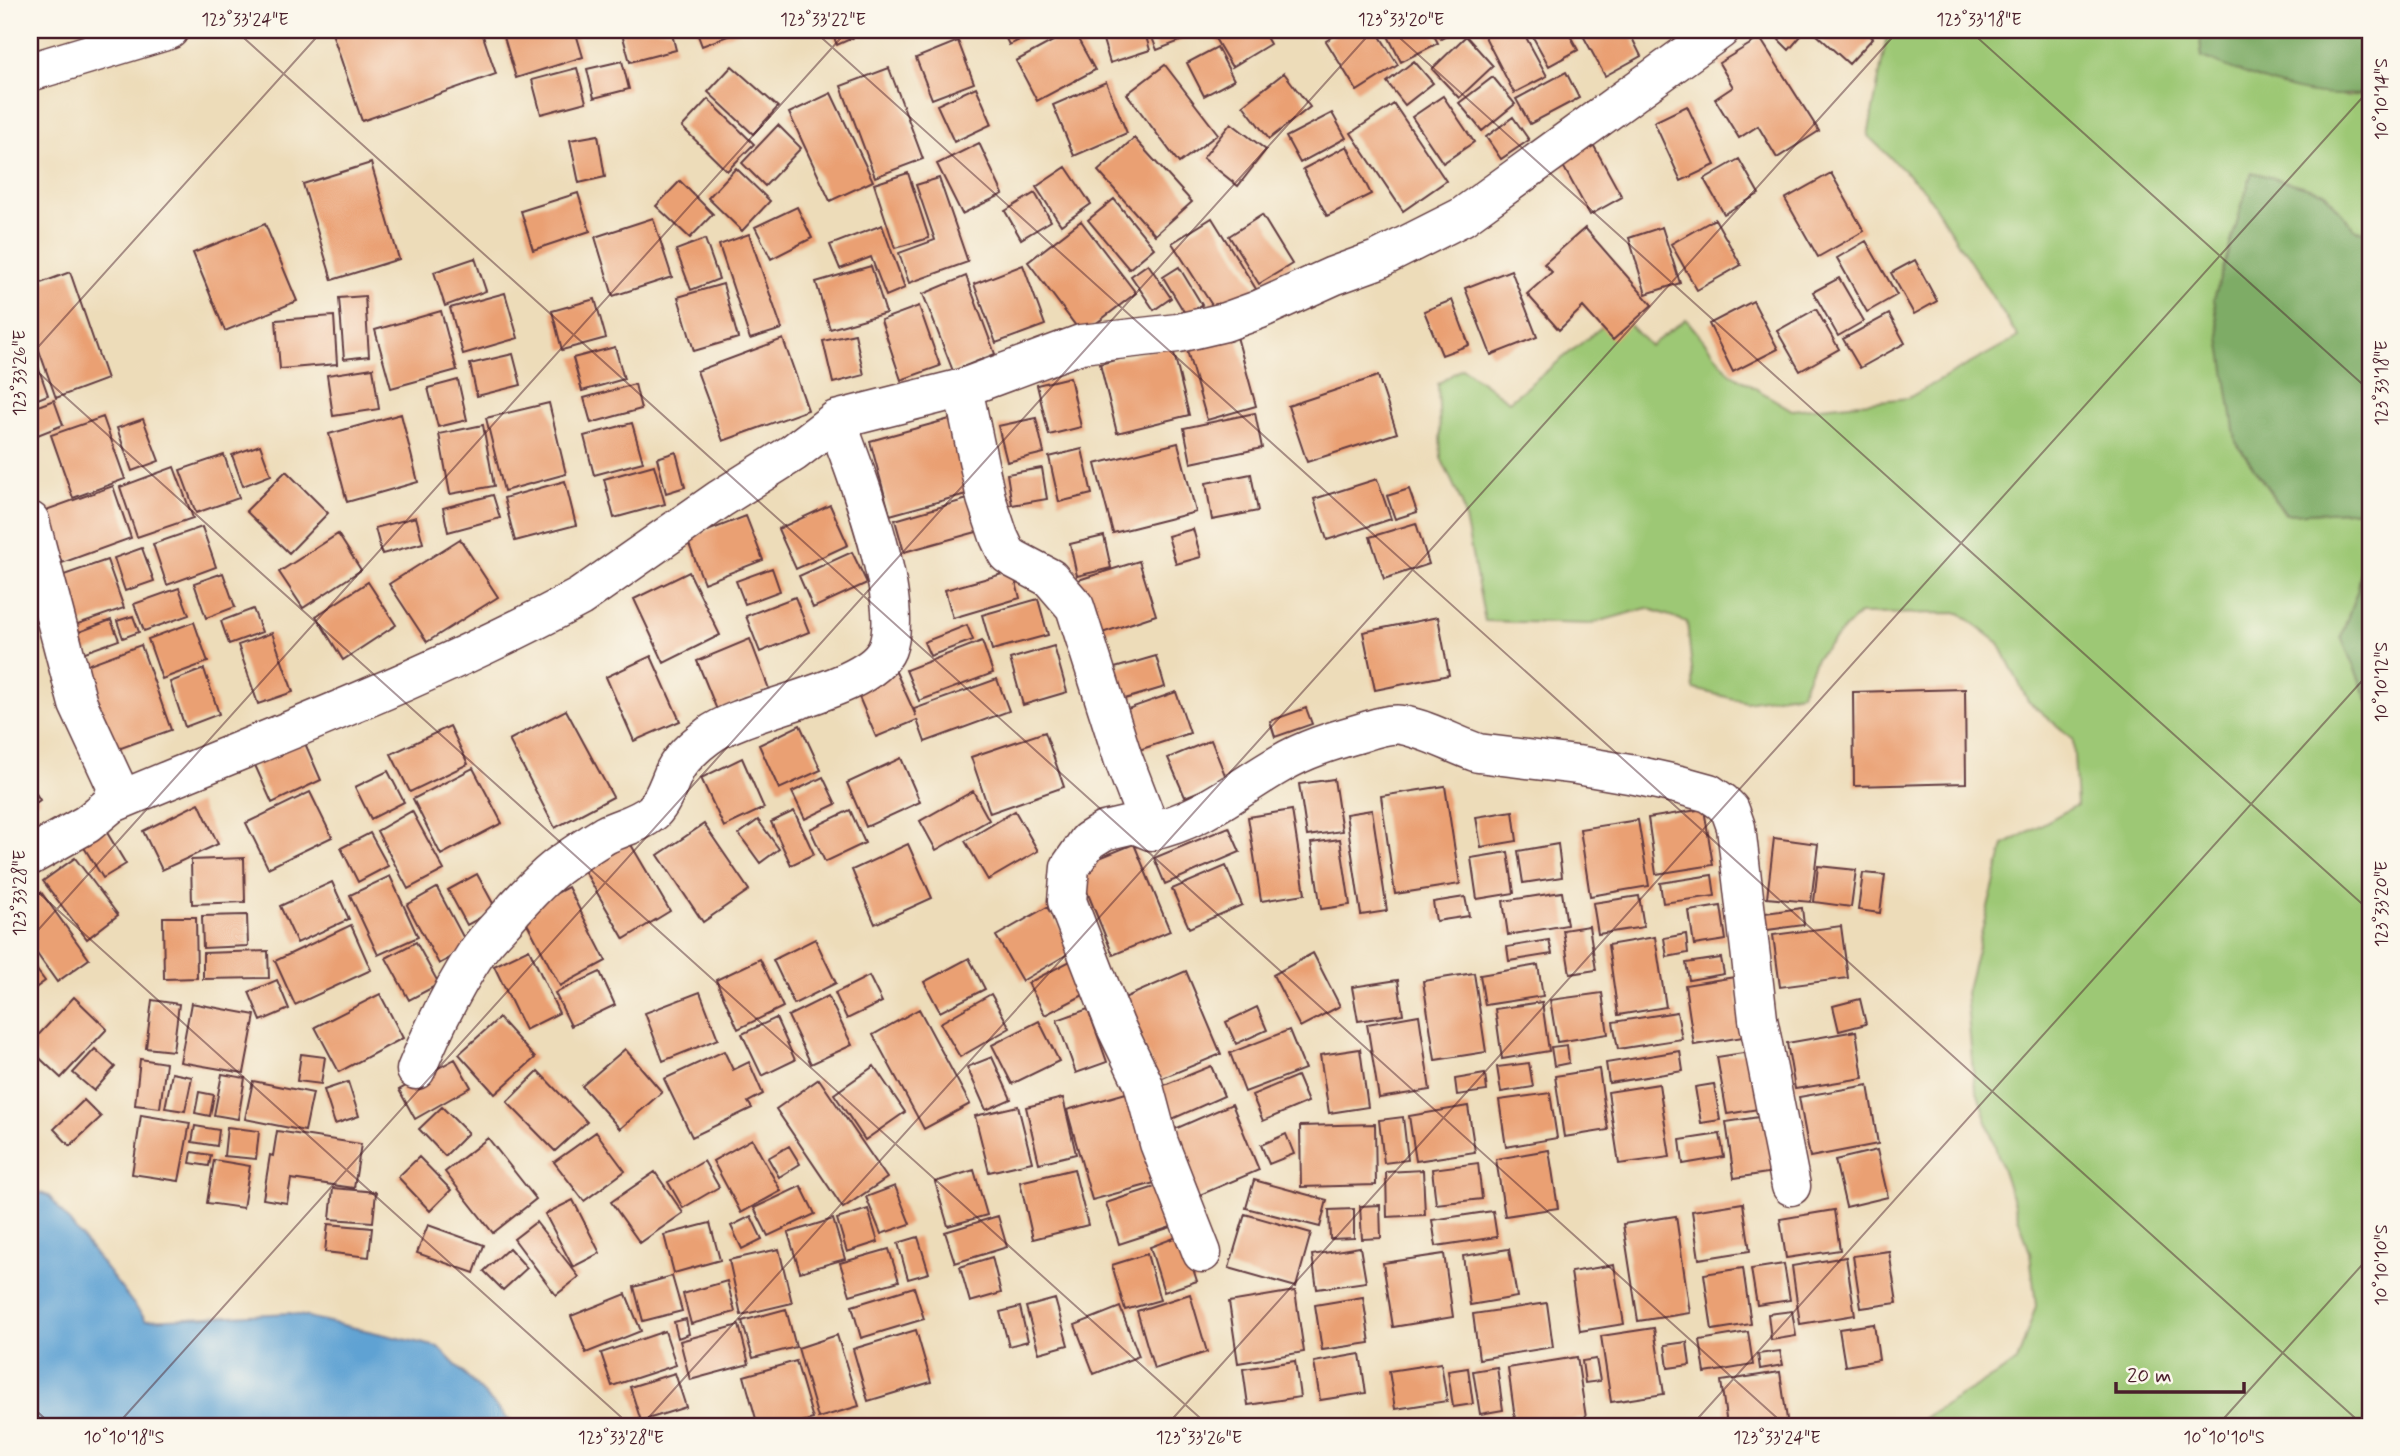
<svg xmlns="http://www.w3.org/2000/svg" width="2400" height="1456" font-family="Mynerve,sans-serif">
<rect width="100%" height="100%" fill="#fbf7ec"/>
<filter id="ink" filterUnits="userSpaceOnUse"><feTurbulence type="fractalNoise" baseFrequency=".0143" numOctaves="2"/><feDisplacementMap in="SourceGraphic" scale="14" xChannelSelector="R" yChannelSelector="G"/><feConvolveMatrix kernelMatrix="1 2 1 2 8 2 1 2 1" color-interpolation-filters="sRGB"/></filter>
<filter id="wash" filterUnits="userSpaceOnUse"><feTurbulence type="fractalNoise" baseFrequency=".00686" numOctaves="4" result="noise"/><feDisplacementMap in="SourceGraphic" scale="28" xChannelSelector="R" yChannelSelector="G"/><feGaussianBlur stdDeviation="1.57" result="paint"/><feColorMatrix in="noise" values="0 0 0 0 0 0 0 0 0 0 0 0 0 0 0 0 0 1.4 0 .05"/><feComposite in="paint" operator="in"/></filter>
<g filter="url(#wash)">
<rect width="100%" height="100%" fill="#eddcb9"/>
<path fill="#9dc874" stroke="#747450" stroke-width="2" d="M1888,30H2199L2202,57L2348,97L2370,92V233L2356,230L2324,192L2236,442L2285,514L2370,510L2358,589L2341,637L2370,704V1423L2354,1426H1911L2017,1362L2036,1306L2030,1253L1974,1082L1966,993L2004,845L2077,805L2073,739L2028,701L1999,643L1960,613L1859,614L1816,658L1801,693L1746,702L1694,689L1687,622L1647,608L1590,624L1485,621L1462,503L1441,458L1438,384L1462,368L1509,401L1619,313L1650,346L1686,319L1730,373L1792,410L1908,398L2018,337L1925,191L1868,136Z"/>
<path fill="#7eac66" stroke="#646648" stroke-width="2" d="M2199,30H2370V92C2311,104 2256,78 2202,57Z
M2252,172L2324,192L2356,230L2370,233V510L2286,514L2236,442L2214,299Z
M2370,518V704L2341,637L2358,589Z"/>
<path fill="#5ea2d3" stroke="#54607f" stroke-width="2" d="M30,1189L49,1196L146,1320L290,1313L438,1347L515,1426H30Z"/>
<g id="blocks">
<path fill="#eaa073" d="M331,30H481L496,74L362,121Z
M502,30H575L583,57L516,78Z
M621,30H671L676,50L630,62Z
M696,30H743L702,46Z
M831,30H865L866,32L837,45Z
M1002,30H1041L1009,45Z
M1073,30L1095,70L1037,101L1016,61Z
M1100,30H1144L1150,50L1110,63Z
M1149,30H1200L1201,33L1157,50Z
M1210,30H1262L1270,44L1232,67Z
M1343,30H1376L1398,65L1357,91L1326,41Z
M1385,30H1431L1438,43L1401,62Z
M1436,30H1458L1441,39Z
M1484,30H1522L1547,76L1514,93L1482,31Z
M1529,30H1567L1578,50L1549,66Z
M1580,30H1628L1641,56L1605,76Z
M1787,30H1806L1789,50L1779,40Z
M1820,30H1864L1873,38L1849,64L1816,34Z
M1466,36L1493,66L1459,98L1432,69Z
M1760,38L1819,131L1777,158L1758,126L1739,138L1715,99L1733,87L1719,63Z
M958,41L974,83L932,99L916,58Z
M1217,47L1234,80L1204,96L1187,63Z
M622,61L629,89L594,98L587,69Z
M1414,61L1433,83L1405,105L1387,82Z
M1165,65L1218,134L1179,163L1127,94Z
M732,66L778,107L753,134L708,92Z
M577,68L586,102L541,114L532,80Z
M889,68L923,159L875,177L841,86Z
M1566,72L1579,98L1530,124L1516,99Z
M1284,73L1310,107L1269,139L1243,105Z
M1493,77L1515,104L1482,131L1459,103Z
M1106,82L1127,133L1074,156L1053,105Z
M976,87L992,124L954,142L937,105Z
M831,93L873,181L830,201L789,113Z
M1443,96L1474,142L1443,163L1412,117Z
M708,99L754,144L727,171L682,127Z
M1394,104L1446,181L1403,211L1351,133Z
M1687,106L1715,165L1681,181L1654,122Z
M1332,113L1346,138L1300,163L1286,137Z
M1513,117L1529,140L1501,159L1486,137Z
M1231,123L1266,150L1238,186L1203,158Z
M778,125L801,148L765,186L742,163Z
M598,135L605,177L579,183L570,140Z
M1589,137L1622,197L1590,215L1557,155Z
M1134,138L1192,202L1155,235L1098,171Z
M979,143L1003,194L962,214L937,164Z
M1347,146L1371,194L1327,216L1303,169Z
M1739,159L1759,194L1724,214L1704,179Z
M371,163L399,259L332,280L303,184Z
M1066,167L1091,204L1061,225L1036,187Z
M736,168L770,201L742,231L708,198Z
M908,173L929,238L895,248L874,184Z
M1831,173L1864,231L1818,257L1785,199Z
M939,178L968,262L909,283L899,253L935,240L916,185Z
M680,181L713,214L690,238L656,206Z
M578,193L590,231L533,250L521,211Z
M1035,193L1051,221L1021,239L1005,211Z
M1114,199L1154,248L1129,269L1088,220Z
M797,207L812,238L771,259L755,227Z
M1262,215L1292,264L1259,284L1229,236Z
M653,218L672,277L613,296L595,237Z
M1212,218L1256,289L1217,313L1172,243Z
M1715,219L1741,265L1697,290L1671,244Z
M1081,221L1136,293L1082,334L1028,262Z
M265,224L297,301L225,331L193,253Z
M882,225L905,288L886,296L871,257L840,269L830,245Z
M1662,227L1680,283L1646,294L1629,238Z
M1585,228L1652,305L1613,340L1583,307L1559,330L1527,294L1552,272L1544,264Z
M749,234L782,329L750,339L719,245Z
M705,239L719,279L691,290L676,250Z
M1866,241L1897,295L1867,312L1837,258Z
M475,258L486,291L445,306L434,272Z
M1915,260L1937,301L1914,314L1891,273Z
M1148,264L1171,298L1154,310L1131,276Z
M1023,265L1045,325L996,343L974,284Z
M871,266L886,313L830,329L816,282Z
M1179,267L1202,305L1186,315L1163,277Z
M1511,270L1537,337L1491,355L1465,288Z
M70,272L107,379L56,398L30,325V287Z
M966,276L995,354L953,371L923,294Z
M1839,278L1864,321L1838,336L1813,292Z
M723,284L738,338L694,351L678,297Z
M505,293L518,338L463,354L450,308Z
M365,296L369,356L344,359L339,298Z
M595,299L606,338L562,350L552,311Z
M1452,300L1469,345L1442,355L1424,311Z
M1753,301L1778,349L1733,372L1709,324Z
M919,306L940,366L901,380L881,320Z
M1816,309L1839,349L1800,371L1777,331Z
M441,311L457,370L391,388L375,330Z
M1889,314L1905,343L1860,368L1843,339Z
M334,316L337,364L280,369L276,320Z
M1236,333L1256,406L1207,420L1186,347Z
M855,334L864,375L833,383L823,341Z
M783,339L808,410L723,441L697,371Z
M1172,345L1189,415L1117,433L1100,364Z
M615,347L624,379L582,391L573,358Z
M513,354L521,385L477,396L470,364Z
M37,364L48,395L30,402V367Z
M373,368L379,409L333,416L327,375Z
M1378,376L1397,433L1307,462L1288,406Z
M1070,377L1081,427L1049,435L1037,385Z
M458,380L467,420L438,427L428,388Z
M635,384L641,409L591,423L584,398Z
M54,400L63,425L30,438V409Z
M549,403L566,474L504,491L486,418Z
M1255,413L1262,448L1191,463L1184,428Z
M401,414L418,482L347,502L329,434Z
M103,417L125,479L73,498L51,435Z
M957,417L977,491L890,515L870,441Z
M1036,418L1044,453L1007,462L998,426Z
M143,419L159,461L132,471L117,428Z
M632,423L643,462L594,475L584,436Z
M483,425L494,486L450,494L439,434Z
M1178,443L1196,512L1113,533L1095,464Z
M260,445L271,475L243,486L232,455Z
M1082,449L1092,494L1059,502L1049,457Z
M676,452L685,487L666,493L657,458Z
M224,455L239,498L196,513L180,470Z
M654,465L665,504L614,518L604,479Z
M174,467L193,518L137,537L120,487Z
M1042,468L1047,499L1012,505L1007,474Z
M286,471L328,513L289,553L246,511Z
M1251,474L1258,511L1212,520L1206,483Z
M1377,479L1391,519L1327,540L1314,499Z
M565,481L576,525L515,541L504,498Z
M113,486L131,538L62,563L43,511Z
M1409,489L1417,512L1395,519L1387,496Z
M493,495L500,518L448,532L443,508Z
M971,498L980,531L904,552L895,520Z
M830,505L848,545L796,569L778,529Z
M746,516L763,560L704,583L687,539Z
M416,517L423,543L382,554L375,528Z
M1416,523L1429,564L1384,579L1370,537Z
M202,527L216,567L167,585L153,544Z
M1193,529L1201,557L1176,564L1168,536Z
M338,534L361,570L303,608L279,572Z
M1104,536L1111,568L1077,576L1070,544Z
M460,539L498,597L427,642L389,584Z
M142,548L154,581L125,591L114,558Z
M852,552L867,583L813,608L799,576Z
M107,560L124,608L75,625L58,577Z
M1139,561L1156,615L1090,637L1072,582Z
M772,568L780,591L745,604L736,581Z
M1013,571L1020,598L953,618L945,590Z
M689,572L720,635L664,663L634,599Z
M223,573L235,607L206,618L194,583Z
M368,582L396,625L343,660L316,616Z
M179,588L189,615L144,631L134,604Z
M795,597L809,632L760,652L746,616Z
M1038,599L1048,635L992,650L982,615Z
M253,609L262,632L229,644L221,621Z
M133,616L139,632L123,638L117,621Z
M1438,617L1449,675L1375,690L1363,632Z
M111,620L119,640L74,656L68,636Z
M194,622L208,662L162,679L148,639Z
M967,625L973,640L930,656L924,642Z
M272,633L293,692L258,704L238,645Z
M750,639L769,689L717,710L697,661Z
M982,641L993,673L919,701L906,670Z
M141,645L171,730L110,752L81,667Z
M1054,646L1067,692L1023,705L1010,659Z
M651,656L680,721L634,741L606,677Z
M1156,656L1165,687L1118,701L1108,670Z
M204,669L219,714L185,727L170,682Z
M896,672L916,716L914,709L997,679L1009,711L925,742L917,720L876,737L856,690Z
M1965,689L1966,783L1854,786L1853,692Z
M1176,692L1190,733L1133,752L1119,712Z
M1306,708L1312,724L1275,737L1270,721Z
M566,710L613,797L555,828L509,740Z
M800,725L821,770L779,789L759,745Z
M450,726L468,764L410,792L391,754Z
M1045,732L1064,787L990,813L971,757Z
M1211,740L1227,780L1185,797L1168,758Z
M304,741L321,780L272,803L254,763Z
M742,758L764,808L724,827L701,778Z
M901,758L920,802L866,827L847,783Z
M473,768L502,823L441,855L413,799Z
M388,771L404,802L371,819L355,787Z
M823,777L836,804L805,819L792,792Z
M1334,779L1342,831L1307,836L1299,784Z
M30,784L40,800L30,807Z
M1445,786L1460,884L1395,894L1381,796Z
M973,791L989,820L936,850L920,821Z
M310,792L332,837L268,868L246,823Z
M199,803L218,844L162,870L143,831Z
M1704,809L1713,865L1656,874L1648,818Z
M850,810L865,843L825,862L810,829Z
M1292,810L1305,894L1261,901L1248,817Z
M1372,810L1387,911L1361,915L1346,814Z
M412,811L444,870L408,889L377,831Z
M794,811L814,854L791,865L771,822Z
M1015,811L1038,851L988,880L965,841Z
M1513,811L1517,841L1481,847L1476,817Z
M758,820L779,849L760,863L739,834Z
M1638,820L1649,886L1590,896L1580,829Z
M704,824L749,890L703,922L658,855Z
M103,826L126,864L103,878L80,841Z
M1229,827L1240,852L1165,884L1154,858Z
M370,833L388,866L358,882L341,848Z
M1774,838L1818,844L1811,902L1767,898Z
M1340,839L1350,905L1321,909L1311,843Z
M630,843L670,911L624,939L584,870Z
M908,844L932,898L875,924L852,870Z
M1134,844L1170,931L1113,955L1077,867Z
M1558,844L1562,877L1523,883L1518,851Z
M1508,852L1514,893L1477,899L1471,858Z
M75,858L118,915L87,939L43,881Z
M244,858L245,902L192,904L191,860Z
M1226,866L1242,905L1189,928L1172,889Z
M1818,866L1856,870L1851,907L1814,902Z
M1863,873L1885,875L1880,913L1858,910Z
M477,874L496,909L467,925L448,890Z
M1712,875L1715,896L1663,903L1660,883Z
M390,876L418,937L378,955L350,895Z
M332,882L349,919L297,943L280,906Z
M568,887L606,961L560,986L521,912Z
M437,888L469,948L439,964L407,905Z
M41,892L89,959L57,982L30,944V900Z
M1562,892L1567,925L1508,935L1503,901Z
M1639,896L1644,927L1598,934L1593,903Z
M1465,897L1469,916L1436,921L1433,902Z
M1721,906L1726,940L1694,945L1689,911Z
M1047,907L1073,951L1022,981L996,936Z
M1802,908L1804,925L1767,930L1765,913Z
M247,915L248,946L203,948L202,916Z
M163,917H196L197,978L164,979Z
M351,925L371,970L295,1005L275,961Z
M1589,926L1596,970L1570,974L1563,930Z
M1841,926L1848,978L1780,987L1773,935Z
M1686,934L1688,953L1667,957L1664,938Z
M1655,937L1666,1007L1618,1015L1608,945Z
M815,939L836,983L794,1004L773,960Z
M1549,940L1552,954L1509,961L1507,947Z
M416,942L439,984L409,1000L386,958Z
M529,949L559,1013L525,1030L494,966Z
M268,951L269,978L203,979V953Z
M1313,953L1340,1006L1300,1027L1273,975Z
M969,958L985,989L940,1012L924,982Z
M1721,958L1724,974L1689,980L1686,963Z
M760,959L783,1007L738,1029L716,980Z
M1074,959L1091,991L1045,1015L1028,983Z
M30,961L45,981L30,992Z
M1538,965L1543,996L1485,1005L1480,975Z
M1186,971L1221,1054L1158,1080L1124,998Z
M600,972L615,1005L571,1026L555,993Z
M1474,973L1486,1052L1435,1060L1423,981Z
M869,976L882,1002L847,1019L835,993Z
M1735,977L1743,1037L1694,1045L1685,985Z
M277,980L289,1009L261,1021L249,992Z
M1398,980L1403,1014L1358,1021L1352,987Z
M700,992L718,1039L663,1061L645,1013Z
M1602,993L1608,1034L1557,1042L1550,1000Z
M380,994L403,1038L339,1072L315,1027Z
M991,994L1010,1028L960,1057L940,1023Z
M828,996L852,1045L811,1064L788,1016Z
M74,997L107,1029L61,1078L30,1049V1044Z
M1860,999L1866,1024L1839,1031L1833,1006Z
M152,1000L179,1004L173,1051L146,1048Z
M1542,1002L1549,1051L1502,1059L1495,1009Z
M191,1003L255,1015L244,1073L180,1062Z
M1257,1007L1267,1030L1236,1044L1226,1022Z
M919,1009L970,1104L924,1129L873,1035Z
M1088,1009L1107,1062L1076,1073L1057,1020Z
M1677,1012L1682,1039L1618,1049L1613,1022Z
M1419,1015L1430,1090L1379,1098L1367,1024Z
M499,1018L535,1058L495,1094L459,1054Z
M776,1018L795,1060L762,1076L742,1034Z
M1039,1021L1059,1061L1012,1084L992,1045Z
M1289,1030L1305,1069L1245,1092L1230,1053Z
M1856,1031L1863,1078L1795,1089L1787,1043Z
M1567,1045L1569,1063L1554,1066L1551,1047Z
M95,1049L115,1067L94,1091L73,1073Z
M625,1049L662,1092L620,1129L582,1086Z
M1360,1049L1368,1107L1329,1113L1320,1055Z
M1763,1050L1771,1107L1727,1114L1717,1057Z
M724,1051L733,1070L749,1062L763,1094L748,1102L752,1108L692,1137L664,1079Z
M1680,1051L1683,1071L1609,1083L1606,1063Z
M301,1054L325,1057L321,1084L297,1081Z
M992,1057L1011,1099L986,1110L967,1067Z
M140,1059L166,1063L160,1108L135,1105Z
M455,1059L471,1087L415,1119L399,1090Z
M1529,1063L1533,1087L1501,1092L1497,1067Z
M874,1066L905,1112L865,1140L834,1094Z
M1211,1066L1224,1096L1170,1120L1157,1088Z
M1599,1069L1608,1130L1564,1137L1555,1076Z
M538,1071L587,1122L555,1151L507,1102Z
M172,1073L192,1077L185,1111L165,1108Z
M222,1074L245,1078L238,1119L214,1115Z
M1485,1074L1487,1091L1457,1095L1455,1079Z
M1297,1076L1308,1102L1263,1121L1252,1095Z
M819,1079L887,1178L843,1208L776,1109Z
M253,1081L313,1093L305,1131L245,1119Z
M348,1082L359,1116L335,1124L324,1090Z
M1659,1084L1670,1157L1619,1164L1608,1092Z
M1714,1084L1720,1120L1701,1123L1695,1087Z
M1868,1085L1878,1144L1810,1157L1799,1097Z
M1133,1091L1158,1182L1092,1200L1067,1110Z
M199,1092L214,1095L210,1116L195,1113Z
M1550,1093L1557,1138L1506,1147L1499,1100Z
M1063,1098L1076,1154L1039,1163L1026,1107Z
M84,1100L101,1117L70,1146L54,1129Z
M1232,1104L1259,1170L1195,1197L1168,1132Z
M1018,1106L1032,1162L989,1172L975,1116Z
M1468,1106L1475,1152L1416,1161L1409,1116Z
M442,1107L468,1133L445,1156L419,1129Z
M141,1115L190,1123L179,1181L132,1174Z
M1772,1115L1781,1171L1734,1178L1726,1122Z
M1403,1117L1408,1160L1384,1163L1379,1120Z
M1375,1124L1376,1185L1301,1187L1300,1126Z
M195,1126L219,1130L217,1146L192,1142Z
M227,1127L259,1131L256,1159L224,1156Z
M277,1131L361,1144L354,1188L291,1179L287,1203L263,1199L270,1155L273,1156Z
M596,1132L625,1171L584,1201L554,1162Z
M1286,1134L1294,1154L1269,1164L1261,1145Z
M1720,1134L1724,1157L1683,1164L1680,1140Z
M488,1138L536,1199L493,1233L445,1172Z
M752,1139L781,1191L741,1213L713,1161Z
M789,1146L800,1164L779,1177L768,1158Z
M1549,1150L1558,1208L1505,1216L1496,1159Z
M1877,1150L1888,1197L1846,1207L1835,1160Z
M192,1152L211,1155L209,1166L190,1163Z
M419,1157L451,1190L430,1211L398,1177Z
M214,1160L250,1166L243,1208L207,1203Z
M704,1161L719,1187L683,1208L668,1182Z
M1478,1163L1482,1199L1436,1204L1432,1169Z
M1074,1169L1088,1225L1033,1239L1020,1182Z
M974,1170L987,1215L948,1226L935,1182Z
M1423,1170L1425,1215L1387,1217L1386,1172Z
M655,1172L683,1213L640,1243L611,1202Z
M1254,1180L1327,1200L1320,1227L1246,1208Z
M801,1186L815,1214L768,1236L754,1208Z
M895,1186L910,1224L881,1234L866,1197Z
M1158,1186L1171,1227L1119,1244L1106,1203Z
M333,1188L376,1192L373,1222L330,1219Z
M573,1200L600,1253L573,1267L545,1214Z
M1743,1203L1750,1251L1699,1259L1692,1211Z
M1380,1205L1381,1238L1362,1239L1360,1206Z
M868,1209L878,1242L847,1252L837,1219Z
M1354,1209V1238L1330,1239L1329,1210Z
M1834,1210L1840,1250L1786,1258L1780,1219Z
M1493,1211L1497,1237L1436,1246L1432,1220Z
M1245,1214L1311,1233L1296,1287L1229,1268Z
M751,1216L762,1239L742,1249L731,1226Z
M998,1216L1007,1247L955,1263L945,1232Z
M1676,1216L1690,1313L1638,1321L1623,1224Z
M833,1219L845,1259L800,1272L788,1233Z
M536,1222L579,1277L556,1295L514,1239Z
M710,1223L720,1260L674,1273L664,1235Z
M328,1224L372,1228L369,1257L325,1252Z
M428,1225L484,1245L474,1273L417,1253Z
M1182,1235L1197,1281L1164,1292L1150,1247Z
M918,1237L929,1273L908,1279L898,1243Z
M1360,1247L1366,1282L1317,1289L1312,1255Z
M509,1248L527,1268L503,1290L484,1271Z
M779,1249L792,1303L741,1315L729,1260Z
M889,1249L899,1281L850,1295L840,1263Z
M1509,1249L1517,1297L1470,1305L1463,1256Z
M1889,1251L1897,1303L1861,1308L1853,1256Z
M1147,1254L1160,1300L1125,1310L1112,1265Z
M1444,1254L1453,1317L1393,1327L1383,1263Z
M992,1257L1001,1293L970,1302L960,1267Z
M1846,1257L1855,1315L1800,1324L1792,1266Z
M1784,1264L1790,1300L1757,1305L1751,1269Z
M1614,1265L1624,1324L1580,1331L1571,1272Z
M1743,1268L1751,1324L1712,1330L1704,1274Z
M672,1276L682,1311L643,1321L634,1287Z
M727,1281L735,1312L691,1324L683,1294Z
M914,1287L924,1319L861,1338L852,1306Z
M1295,1291L1304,1352L1238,1363L1229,1302Z
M626,1294L641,1331L586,1353L571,1316Z
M1190,1294L1207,1352L1154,1369L1137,1311Z
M1363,1297L1370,1343L1322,1350L1315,1305Z
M1055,1299L1068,1345L1039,1353L1026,1307Z
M1547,1303L1553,1347L1479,1359L1473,1314Z
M1020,1307L1028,1341L1009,1346L1000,1312Z
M1120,1307L1139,1356L1094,1374L1075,1325Z
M786,1309L796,1347L753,1358L742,1321Z
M1792,1311L1796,1336L1771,1340L1768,1314Z
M686,1319L689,1334L678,1338L674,1322Z
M1874,1324L1879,1360L1845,1366L1839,1329Z
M739,1325L749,1364L690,1380L680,1341Z
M1654,1328L1664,1394L1611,1402L1601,1336Z
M916,1330L931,1382L868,1401L853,1349Z
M665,1331L676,1365L612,1386L601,1353Z
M1748,1332L1753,1365L1705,1373L1700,1340Z
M837,1335L859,1406L818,1418L798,1348Z
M1687,1342L1690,1365L1668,1368L1665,1345Z
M1780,1351L1783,1365L1760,1369L1758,1354Z
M1360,1354L1366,1393L1320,1400L1314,1362Z
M1577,1357L1586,1418L1536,1426H1516L1508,1368Z
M1596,1359L1600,1381L1585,1383L1582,1361Z
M796,1361L813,1419L786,1426H758L744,1376Z
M1295,1361L1300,1397L1248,1405L1243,1369Z
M1441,1363L1447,1401L1395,1409L1389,1371Z
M1497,1367L1503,1410L1480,1414L1473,1371Z
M1468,1368L1473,1404L1453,1407L1448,1371Z
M1780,1372L1788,1426H1727L1721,1381Z
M675,1373L686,1407L641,1421L630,1387Z"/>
</g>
</g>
<g filter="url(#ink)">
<use href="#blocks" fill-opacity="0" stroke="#623b40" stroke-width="2"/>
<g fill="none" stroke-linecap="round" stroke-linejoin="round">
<g stroke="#623b40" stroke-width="41">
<path id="street" d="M963,388L986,498L999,537L1007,554L1014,559L1050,578L1075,607L1123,758L1151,831C1199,822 1238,788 1280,764C1305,749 1332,741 1360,733C1372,729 1389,723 1402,725C1429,730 1452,744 1478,753L1577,765L1635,775L1680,785L1709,793L1722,802L1730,810L1736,827L1758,1019L1791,1186
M30,521L78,704L117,788L111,804L87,824L30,856
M111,804C268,738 430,678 580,597L720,499L793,453L836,420L963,388L1081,344L1178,333L1225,322L1258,310L1333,276L1377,260L1462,217L1720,30
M1151,831L1134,824L1104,831L1088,841L1070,867L1067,901L1115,1025L1143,1083L1159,1143L1202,1253
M416,1070C433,1029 452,989 477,952C487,937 503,923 515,908C529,893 544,876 561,864C575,854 590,844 605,835C621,827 639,824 653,812C664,801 668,784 675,770C681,758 697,744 708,736C745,707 869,692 887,649C906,601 855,470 836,420"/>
</g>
<g stroke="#623b40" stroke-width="41">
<path id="highway" d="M30,72L169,30"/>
</g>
<use href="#street" stroke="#fff" stroke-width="38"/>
<use href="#highway" stroke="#fff" stroke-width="38"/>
</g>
</g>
<path fill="none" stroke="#4a1f2b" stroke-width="2" stroke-opacity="0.45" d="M235,30L1786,1426M813,30L2364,1426M1391,30L2370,911M1969,30L2370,391M30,356L323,30M30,365L1209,1426M30,885L631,1426M30,939L848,30M30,1405L53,1426M116,1426L1373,30M641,1426L1899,30M1166,1426L2370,89M1691,1426L2370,672M2217,1426L2370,1256"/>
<rect width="2400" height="1456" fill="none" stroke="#fbf7ec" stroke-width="77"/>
<path d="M2116 1382v10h128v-10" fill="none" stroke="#4a1f2b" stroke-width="3.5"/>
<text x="2127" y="1382" font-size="21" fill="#4a1f2b" stroke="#fbf7ec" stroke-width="5" paint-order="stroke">20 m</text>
<rect x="38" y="38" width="2324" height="1380" fill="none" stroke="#4a1f2b" stroke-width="2.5"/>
<g font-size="18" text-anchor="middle" fill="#4a1f2b">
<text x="245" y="25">123°33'24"E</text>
<text x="823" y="25">123°33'22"E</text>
<text x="1401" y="25">123°33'20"E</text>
<text x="1979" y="25">123°33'18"E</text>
<text transform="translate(2381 99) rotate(-90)" y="6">10°10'14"S</text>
<text transform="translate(19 373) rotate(-90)" y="6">123°33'26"E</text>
<text transform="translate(2381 383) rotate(-90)" y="6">123°33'18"E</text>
<text transform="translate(2381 682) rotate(-90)" y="6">10°10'12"S</text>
<text transform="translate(19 893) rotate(-90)" y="6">123°33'28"E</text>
<text transform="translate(2381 904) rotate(-90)" y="6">123°33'20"E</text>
<text transform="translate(2381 1265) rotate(-90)" y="6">10°10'10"S</text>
<text x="124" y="1443">10°10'18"S</text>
<text x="621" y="1443">123°33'28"E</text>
<text x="1199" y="1443">123°33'26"E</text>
<text x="1777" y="1443">123°33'24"E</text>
<text x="2224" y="1443">10°10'10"S</text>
</g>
</svg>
